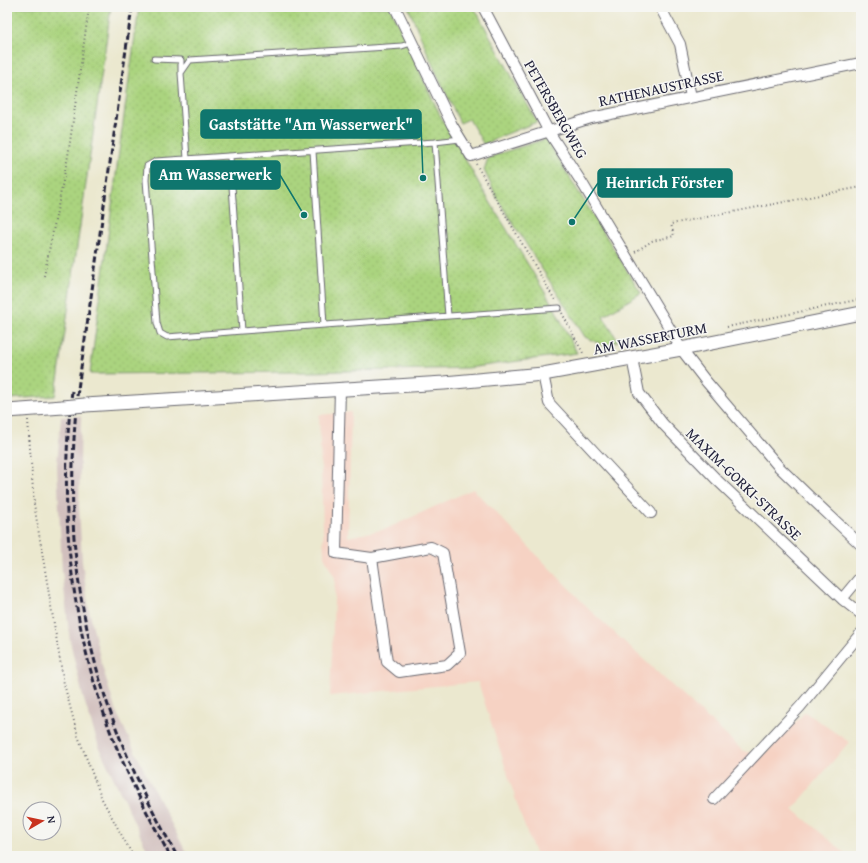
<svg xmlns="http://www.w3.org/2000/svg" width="868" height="863" font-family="'Gentium Book Plus',serif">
<defs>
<pattern id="grass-dots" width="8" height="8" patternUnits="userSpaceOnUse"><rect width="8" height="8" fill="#abd47f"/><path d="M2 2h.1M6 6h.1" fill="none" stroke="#93b66f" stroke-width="1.8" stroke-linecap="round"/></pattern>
</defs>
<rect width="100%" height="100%" fill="#f6f6f2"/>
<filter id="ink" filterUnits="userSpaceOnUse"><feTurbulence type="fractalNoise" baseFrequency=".025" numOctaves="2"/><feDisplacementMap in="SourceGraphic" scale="8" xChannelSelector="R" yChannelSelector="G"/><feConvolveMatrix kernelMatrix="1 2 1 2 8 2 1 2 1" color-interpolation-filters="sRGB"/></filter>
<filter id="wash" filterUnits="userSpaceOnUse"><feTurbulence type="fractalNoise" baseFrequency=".012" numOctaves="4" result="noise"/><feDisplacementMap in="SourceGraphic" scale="16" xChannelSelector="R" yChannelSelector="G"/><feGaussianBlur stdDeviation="0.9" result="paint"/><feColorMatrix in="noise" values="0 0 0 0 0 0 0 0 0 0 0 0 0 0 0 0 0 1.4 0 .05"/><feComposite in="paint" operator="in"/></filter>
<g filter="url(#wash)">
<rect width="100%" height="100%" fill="#ebe8cf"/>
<path fill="#f6d2c3" d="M351,412L348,537L386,529L473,489L592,612L742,750L762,757L805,712L849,742L793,809L848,856H536L523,822L478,682L330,696L335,578L324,556L319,415Z"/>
<path fill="#d1bfbd" d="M81,416L79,506L82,562L89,610L101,662L115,709L143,768L188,856H150L99,747L83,697L70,641L62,571L57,465L61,417Z"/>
<path fill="url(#grass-dots)" stroke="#667b5d" d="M7,7H111L59,374L55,396L7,399Z
M139,7H390L440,115L481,187L555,309L577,353L468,368L312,372L90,374L118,159Z
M408,7H474L537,122L499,137L484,145L469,119L460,123L434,68Z
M546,139L641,293L603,316L618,341L604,346L585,337L497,198L484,170L488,158L504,152Z"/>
</g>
<g filter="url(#ink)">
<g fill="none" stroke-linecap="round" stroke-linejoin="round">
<g stroke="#68676f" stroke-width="7">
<path id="service" d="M154,59L181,60V73L190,60L402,46L408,44L411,41
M181,73L187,159
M460,139L435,142L156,161L147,166L146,180L157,323L160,333L167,337L242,331L559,308
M435,142L448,316
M313,151L324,325
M230,157L242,331"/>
</g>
<g stroke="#68676f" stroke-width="12">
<path id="minor" d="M395,7L452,125L471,156L591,118L861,63
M483,7L549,132L584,186L673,334L681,349L705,380L779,467L811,498L861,545
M660,7L680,44L691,97
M632,358L639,393L663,424L717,480L842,599L861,614
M543,374L549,403L651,513
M340,389L336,553L372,558L431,547L443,553L460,653L447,665L399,672L387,662L372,558
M842,599L861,576
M714,799L800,707L861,633"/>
</g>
<g stroke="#68676f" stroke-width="15">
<path id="tertiary" d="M85,405L444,383L543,374L681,349L861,313
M7,411L63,407"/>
</g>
<path stroke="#68676f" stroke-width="2" stroke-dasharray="1 3" stroke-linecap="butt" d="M476,164L556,302
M635,252L652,241L674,236L671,224L861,187
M44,276L68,156L89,7
M562,313L584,355
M727,327L861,299
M28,420L34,504L64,684L78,736L102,799L133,856"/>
<use href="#service" stroke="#fff" stroke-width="5"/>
<use href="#minor" stroke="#fff" stroke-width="10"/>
<use href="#tertiary" stroke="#fff" stroke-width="13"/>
<path stroke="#22223b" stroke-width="3" stroke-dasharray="6 3" stroke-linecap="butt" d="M132,7L77,396C73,443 71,491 74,538C79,605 94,671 118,733C134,775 155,816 177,856
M72,391C58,508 70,626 112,736C128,777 149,817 170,856"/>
<g stroke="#68676f" stroke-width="15" stroke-linecap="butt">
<path id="tertiary-bridge" d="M63,407L85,405"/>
</g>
<use href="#tertiary-bridge" stroke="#fff" stroke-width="13"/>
</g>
</g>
<g text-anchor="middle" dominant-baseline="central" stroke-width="3" stroke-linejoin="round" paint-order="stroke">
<g font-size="15" fill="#22223b" stroke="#f6f6f2">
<text transform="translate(661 88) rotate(-12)">RATHENAUSTRASSE</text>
<text transform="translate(556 109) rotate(60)">PETERSBERGWEG</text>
<text transform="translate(650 338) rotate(-11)">AM WASSERTURM</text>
<text transform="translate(744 484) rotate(44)">MAXIM-GORKI-STRASSE</text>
</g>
</g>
<path fill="none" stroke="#0f766e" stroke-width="1.5" d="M423 178L421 124M304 215L280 175M572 222L598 183"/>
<g fill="#0f766e" stroke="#f6f6f2" stroke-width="1.5">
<circle cx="423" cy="178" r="4"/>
<circle cx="304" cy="215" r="4"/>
<circle cx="572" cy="222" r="4"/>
</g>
<g fill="#0f766e" stroke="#0f766e" stroke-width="1.5">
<rect x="201" y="110" width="220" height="28" rx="4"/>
<rect x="151" y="161" width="129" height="28" rx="4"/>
<rect x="598" y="169" width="134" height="28" rx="4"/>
</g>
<g font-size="16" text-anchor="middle" font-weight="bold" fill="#fff">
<text x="311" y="130">Gaststätte "Am Wasserwerk"</text>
<text x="215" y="180">Am Wasserwerk</text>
<text x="665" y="188">Heinrich Förster</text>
</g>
<rect width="868" height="863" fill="none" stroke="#f6f6f2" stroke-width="24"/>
<g transform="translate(42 821) rotate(81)"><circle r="19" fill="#f6f6f2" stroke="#a1a1a9"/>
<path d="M0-3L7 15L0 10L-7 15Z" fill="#c8321e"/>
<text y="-6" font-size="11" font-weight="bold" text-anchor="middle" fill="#22223b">N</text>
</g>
</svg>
